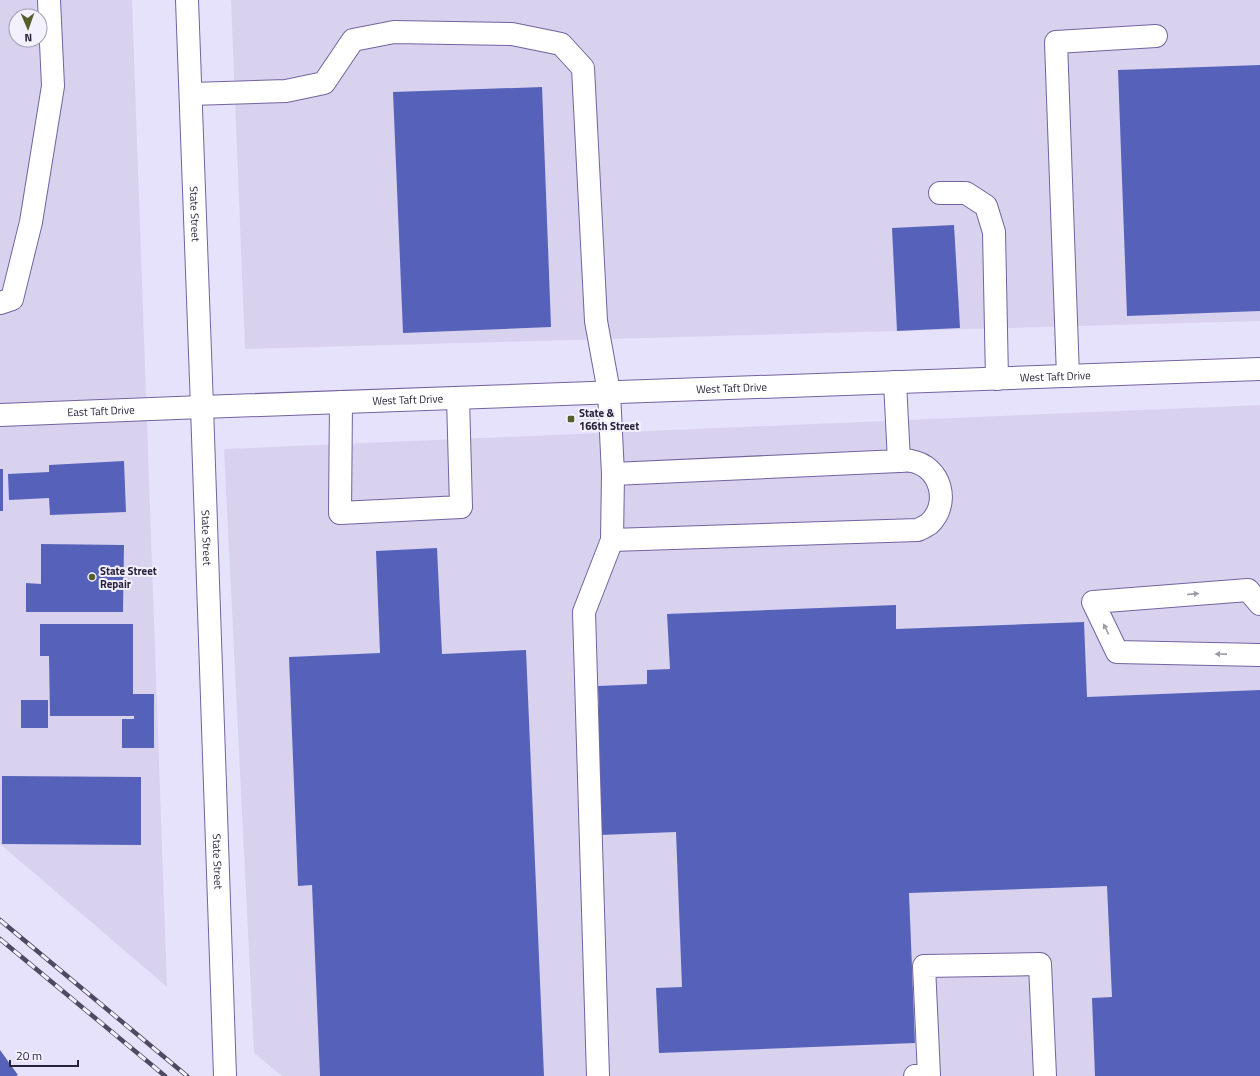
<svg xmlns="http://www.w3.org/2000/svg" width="1260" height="1076" font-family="'Titillium Web',sans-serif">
<rect width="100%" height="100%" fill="#e7e2fc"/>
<path fill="#d8d2ef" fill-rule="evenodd" d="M0,0H132L167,987L0,844ZM16,16H40V40H16Z
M231,0H1260V321L245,349Z
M1260,405V1076H282L254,1053L224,449Z"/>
<path fill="#5662ba" d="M1260,65V311L1127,316L1118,70Z
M542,87L551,327L403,333L393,92Z
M954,225L960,328L897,331L892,228Z
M124,461L126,512L50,515L49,498L9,500L8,474L49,472V465Z
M0,469H3V511H0Z
M41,544L124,545L123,612H26V583L41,584Z
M437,548L442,654L526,650L544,1076H320L312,885L298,886L289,657L380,653L376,551Z
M896,605V629L1084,622L1087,697L1260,690V1076H1095L1092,998L1112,997L1107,886L909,893L915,1043L659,1053L656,988L682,987L676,832L600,835L595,713H599L598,686L647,684V670L670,669L667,614Z
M40,624H133V694H154V748H122V719H134V716H50L49,656H40Z
M21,700H48V728H21Z
M2,776L141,777V845L2,844Z
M0,1050L18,1075L16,1076H0Z"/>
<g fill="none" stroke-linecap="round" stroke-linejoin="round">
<g stroke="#72639e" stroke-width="24">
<g id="minor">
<path id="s1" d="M187,0L202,407L225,1076"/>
<path d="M191,94L286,91L324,83L353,40L394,32L512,34L561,44L583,68L596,321L609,392L613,474L899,461L895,382"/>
<path d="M940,193H966L986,206L994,232L997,379"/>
<path d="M0,303L12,299L31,222L53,86L49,0"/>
<path d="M1068,376L1056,42L1156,36"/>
<path d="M341,402L340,513L461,507L458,398"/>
<path id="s2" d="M0,415L202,407L1260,369"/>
<path d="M613,474L612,540L918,530C922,528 926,526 929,524C951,504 941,466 911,461C908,460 903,461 899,461"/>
<path d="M1260,604L1248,590L1093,602L1117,652L1260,655"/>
<path d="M598,1076L584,612L612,540"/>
<path d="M915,1076L929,1075L924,966L1040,964L1045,1076"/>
</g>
</g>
<use href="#minor" stroke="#fff" stroke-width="22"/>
<g stroke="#4f4962" stroke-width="4.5">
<path id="rail" d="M0,920L187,1076
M0,939L165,1076"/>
</g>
<use href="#rail" stroke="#f4f1ff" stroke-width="3" stroke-dasharray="9" stroke-linecap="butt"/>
</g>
<defs><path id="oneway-solid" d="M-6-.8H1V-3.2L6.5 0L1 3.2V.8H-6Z"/></defs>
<g fill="#9e9ca7">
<use href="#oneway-solid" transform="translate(1193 594) rotate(-5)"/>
<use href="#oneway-solid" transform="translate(1106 629) rotate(-116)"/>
<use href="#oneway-solid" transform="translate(1221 654) rotate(-179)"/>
</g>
<g fill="#585e2c" stroke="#f4f1ff" stroke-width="1.5">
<rect x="567" y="415" width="8" height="8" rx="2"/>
<circle cx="92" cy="577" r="4"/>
</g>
<g text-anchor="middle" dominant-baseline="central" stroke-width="4" stroke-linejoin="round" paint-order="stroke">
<g font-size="11" fill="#28223b" stroke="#f4f1ff">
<text stroke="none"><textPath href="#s1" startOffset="214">State Street</textPath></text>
<text stroke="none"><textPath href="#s2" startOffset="1056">West Taft Drive</textPath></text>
<text stroke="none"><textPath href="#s2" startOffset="732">West Taft Drive</textPath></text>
<text stroke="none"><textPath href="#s2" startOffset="408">West Taft Drive</textPath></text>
<text stroke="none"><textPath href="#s2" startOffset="101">East Taft Drive</textPath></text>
<text stroke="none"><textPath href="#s1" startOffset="538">State Street</textPath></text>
<text stroke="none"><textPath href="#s1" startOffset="862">State Street</textPath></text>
</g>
<g font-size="11" font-weight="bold" fill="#28223b" stroke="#f4f1ff" text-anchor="start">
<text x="579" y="413">State &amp;<tspan x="579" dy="13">166th Street</tspan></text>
<text x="100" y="571">State Street<tspan x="100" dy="13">Repair</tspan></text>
</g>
</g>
<g transform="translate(28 28) rotate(178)"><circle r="19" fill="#f4f1ff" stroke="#a29eb1"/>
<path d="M0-3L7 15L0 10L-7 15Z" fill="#585e2c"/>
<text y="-6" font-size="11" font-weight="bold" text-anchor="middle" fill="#28223b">N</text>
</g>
<path d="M10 1060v6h68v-6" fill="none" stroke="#28223b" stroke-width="2"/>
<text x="16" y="1060" font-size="12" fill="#28223b" stroke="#f4f1ff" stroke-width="3" paint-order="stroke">20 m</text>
</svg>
